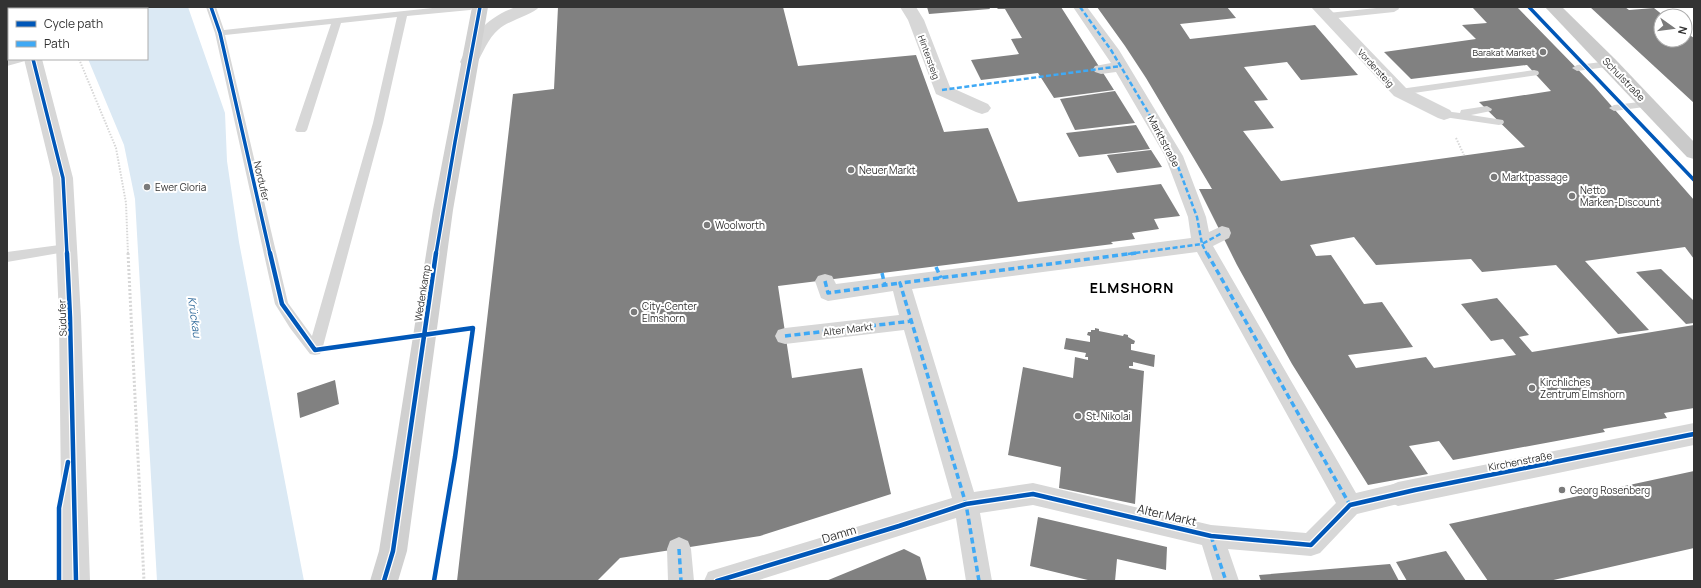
<svg xmlns="http://www.w3.org/2000/svg" width="1701" height="588" font-family="Manrope,sans-serif">
<rect width="100%" height="100%" fill="#fff"/>
<path fill="#dbe9f4" d="M67,7H188L225,113L227,161L239,242L304,581H157L135,199L124,145L88,59H147V9H67Z"/>
<path fill="#818181" d="M558,7H783L798,66L916,55L944,132L988,128L1018,202L1161,184L1180,216L1154,219L1159,229L1132,233L1135,239L1111,242L1113,244L778,286L792,378L862,368L891,494L760,536L620,558L597,581H457L513,94L554,89Z
M927,7H989L990,9L929,14Z
M996,7H1061L1114,90L1054,98L1038,73L981,80L971,60L1019,54L1011,39L1022,38L1005,9H998Z
M1097,7H1227L1236,18L1180,24L1190,39L1315,25L1358,75L1301,80L1287,62L1244,67L1268,100L1254,101L1274,128L1243,131L1281,181L1525,147L1479,102L1551,91L1527,65L1411,79L1384,52L1476,39L1462,25L1487,23L1472,7H1517L1594,86L1694,200V259L1685,247L1585,261L1649,330L1618,334L1556,265L1482,272L1471,259L1376,265L1354,237L1310,245L1316,256L1331,255L1364,304L1382,302L1413,347L1348,355L1356,368L1426,357L1434,368L1516,355L1503,339L1491,341L1461,304L1497,298L1529,335L1519,337L1532,352L1694,325V408L1664,413L1667,418L1603,429L1605,432L1453,460L1439,441L1409,446L1428,474L1368,485L1292,364L1237,265L1199,189H1212L1146,78L1125,46Z
M1590,7H1625L1629,10L1654,8L1664,16H1661V40H1685V32L1694,38V103Z
M1115,91L1135,123L1075,130L1060,99Z
M1136,125L1150,149L1079,157L1066,133Z
M1151,150L1162,167L1117,173L1107,155Z
M1661,269L1694,301V323L1686,324L1636,272Z
M1095,328L1099,329V331L1123,336L1124,334L1128,335V337L1135,341L1134,344H1131V350L1155,355L1154,367L1133,362V366H1129V368L1144,371L1135,504L1059,488L1061,467L1008,455L1023,367L1073,378L1075,357L1088,360V357H1085L1086,353L1064,349L1066,338L1090,342V336L1087,335L1088,332H1091V330H1095Z
M335,380L339,404L300,418L297,393Z
M1694,471V548L1549,581H1488L1449,524Z
M1038,517L1167,547L1166,570L1117,559L1115,581H1092L1030,566Z
M904,549L920,557L927,581H826Z
M1446,551L1466,581H1407L1396,562Z
M1390,564L1399,581H1261L1259,575Z"/>
<g fill="none" stroke-linecap="round" stroke-linejoin="round">
<path stroke="#d7d7d7" stroke-width="2" stroke-dasharray="1.5 1.5" stroke-linecap="butt" d="M60,7V9
M79,59L116,148L126,203L128,254
M1456,138L1464,155"/>
<path stroke="#d7d7d7" stroke-width="3" stroke-dasharray="2 2" stroke-linecap="butt" d="M128,253L144,581"/>
<path fill="#d7d7d7" fill-rule="evenodd" d="M206,7H216L224,30L442,7H475L470,10L407,16L383,123L322,350L320,354L315,355L310,354L290,328L275,304L215,33ZM397,17L373,123L312,336L288,303L225,35L331,24L295,130L297,132H305L307,130L341,23Z
M1386,7H1398L1399,9L1394,12L1328,19L1323,16L1328,13Z
M10,59H26L25,61L7,66V60Z
M1610,61L1615,64L1614,66L1577,71L1572,68L1577,65Z
M1534,70L1538,71L1539,73L1538,75L1400,95L1395,92L1400,89Z
M1648,101L1653,104L1652,106L1614,111L1609,108L1614,105Z
M1487,106L1492,109L1491,111L1471,115L1503,120L1504,122L1503,124L1499,125L1444,117L1439,114L1444,111L1460,113L1461,110Z
M67,244L71,245L73,248L71,251L7,262V252Z"/>
<path fill="#d7d7d7" fill-rule="evenodd" d="M1073,7H1087L1119,50L1183,156L1206,217L1209,232L1222,226L1229,228L1231,233L1229,238L1213,246L1356,493L1398,483L1406,486L1410,494L1406,502L1357,514L1320,553L1311,556L1228,549L1239,581H1213L1202,545L1033,505L980,513L992,581H966L956,518L756,581H704L708,572L717,569L952,498L904,330L785,344L778,342L775,336L778,330L785,328L899,315L893,291L828,301L821,298L815,281L818,276L825,274L832,276L836,284L1191,238L1188,217L1165,156L1116,72L1101,74L1095,72L1093,69L1095,66L1111,63ZM1197,252L1336,503L1306,533L1211,525L1033,483L974,492L912,289Z
M679,537L688,541L691,549L694,581H668L667,549L670,541Z"/>
<path fill="#d7d7d7" fill-rule="evenodd" d="M16,7H32V9H16Z
M516,7H539C534,14 508,21 499,29C487,39 483,54 475,66L469,67L463,66L460,62C474,34 486,18 516,7Z
M900,7H916L924,20L950,87L988,104L991,108L988,112L982,114L976,112L936,94L908,20Z
M1311,7H1328L1406,88L1450,110L1453,114L1450,118L1444,120L1438,118L1394,96Z
M24,59H42L73,178L81,317L90,581H62L59,317L53,178Z
M1694,423V445L1398,506L1389,502L1385,494L1389,486L1398,482Z"/>
<path fill="#d0d0d0" fill-rule="evenodd" d="M472,7H488L453,210L407,551L398,581H370L379,551L433,210Z"/>
<path fill="#cacaca" fill-rule="evenodd" d="M1545,7H1562L1616,60L1694,142V159L1687,157Z"/>
<path stroke="#3fa9f5" stroke-width="2.5" stroke-dasharray="5 2.5" stroke-linecap="butt" d="M1080,7L1111,50L1174,156L1197,217L1202,244L1222,233
M942,90L1121,66
M1128,254L1202,244L1207,254"/>
<path stroke="#3fa9f5" stroke-width="3.5" stroke-dasharray="6 3.5" stroke-linecap="butt" d="M1207,253L1350,505
M936,267L941,278
M882,273L885,286
M825,281L828,293L900,283
M785,336L912,321
M1211,536L1226,581
M679,549L681,581
M979,581L966,504L900,283L1136,253"/>
<g stroke="#fff" stroke-width="5.5">
<path id="cycleway-far1" d="M211,7L220,33L270,254
M1529,7L1694,180
M33,59L63,178L67,254
M436,254L455,142L480,7"/>
</g>
<g stroke="#fff" stroke-width="7">
<path id="cycleway" d="M67,253L70,317L76,581
M270,253L282,304L315,350L473,328L455,457L434,581
M59,581V508L68,462
M384,581L393,551L436,253
M717,581L899,526L966,504L1033,494L1211,536L1311,545L1350,505L1415,490L1694,434"/>
</g>
<use href="#cycleway-far1" stroke="#0057b8" stroke-width="3.5"/>
<use href="#cycleway" stroke="#0057b8" stroke-width="4.5"/>
</g>
<g fill="#7a7a7a" stroke="#fff" stroke-width="1.5">
<circle cx="1543" cy="52" r="4"/>
<circle cx="851" cy="170" r="4"/>
<circle cx="1494" cy="177" r="4"/>
<circle cx="147" cy="187" r="4"/>
<circle cx="1572" cy="196" r="4"/>
<circle cx="707" cy="225" r="4"/>
<circle cx="634" cy="312" r="4"/>
<circle cx="1532" cy="388" r="4"/>
<circle cx="1078" cy="416" r="4"/>
<circle cx="1562" cy="490" r="4"/>
</g>
<g text-anchor="middle" dominant-baseline="central" stroke-width="4" stroke-linejoin="round" paint-order="stroke">
<g font-size="9" fill="#333" stroke="#fff" text-anchor="end">
<text x="1535" y="52">Barakat Market</text>
</g>
<g font-size="9" fill="#333" stroke="#fff">
<text transform="translate(929 57) rotate(70)">Hintersteig</text>
<text transform="translate(1376 68) rotate(47)">Vordersteig</text>
</g>
<g font-size="10" fill="#333" stroke="#fff">
<text transform="translate(1624 79) rotate(46)">Schulstraße</text>
<text transform="translate(1164 141) rotate(62)">Marktstraße</text>
<text transform="translate(262 181) rotate(77)">Nordufer</text>
<text transform="translate(422 293) rotate(-81)">Wedenkamp</text>
<text transform="translate(62 318) rotate(-92)">Südufer</text>
<text transform="translate(848 329) rotate(-7)">Alter Markt</text>
<text transform="translate(1520 461) rotate(-11)">Kirchenstraße</text>
</g>
<g font-size="10" fill="#333" stroke="#fff" text-anchor="start">
<text x="859" y="170">Neuer Markt</text>
<text x="1502" y="177">Marktpassage</text>
<text x="155" y="187">Ewer Gloria</text>
<text x="1580" y="190">Netto<tspan x="1580" dy="12">Marken-Discount</tspan></text>
<text x="715" y="225">Woolworth</text>
<text x="642" y="306">City-Center<tspan x="642" dy="12">Elmshorn</tspan></text>
<text x="1540" y="382">Kirchliches<tspan x="1540" dy="12">Zentrum Elmshorn</tspan></text>
<text x="1086" y="416">St. Nikolai</text>
<text x="1570" y="490">Georg Rosenberg</text>
</g>
<g font-size="11" font-style="italic" fill="#376f9e" stroke="#fff">
<text transform="translate(195 317) rotate(82)">Krückau</text>
</g>
<g font-size="12" fill="#333" stroke="#fff">
<text transform="translate(1167 515) rotate(13)">Alter Markt</text>
<text transform="translate(839 534) rotate(-17)">Damm</text>
</g>
<g font-size="14" font-weight="bold" letter-spacing="1" fill="#000" stroke="#fff">
<text x="1132" y="287">ELMSHORN</text>
</g>
</g>
<rect width="1701" height="588" fill="none" stroke="#333333" stroke-width="16"/>
<rect x="8" y="8" width="140" height="52" fill="#ffffff" stroke="#adadad"/>
<rect x="16" y="21" width="20" height="6" fill="#0057b8" stroke="#adadad"/>
<text x="44" y="28" font-size="12" fill="#333333">Cycle path</text>
<rect x="16" y="41" width="20" height="6" fill="#3fa9f5" stroke="#adadad"/>
<text x="44" y="48" font-size="12" fill="#333333">Path</text>
<g transform="translate(1673 28) rotate(104)"><circle r="19" fill="#ffffff" stroke="#adadad"/>
<path d="M0-3L7 15L0 10L-7 15Z" fill="#7a7a7a"/>
<text y="-6" font-size="11" font-weight="bold" text-anchor="middle" fill="#333333">N</text>
</g>
</svg>
